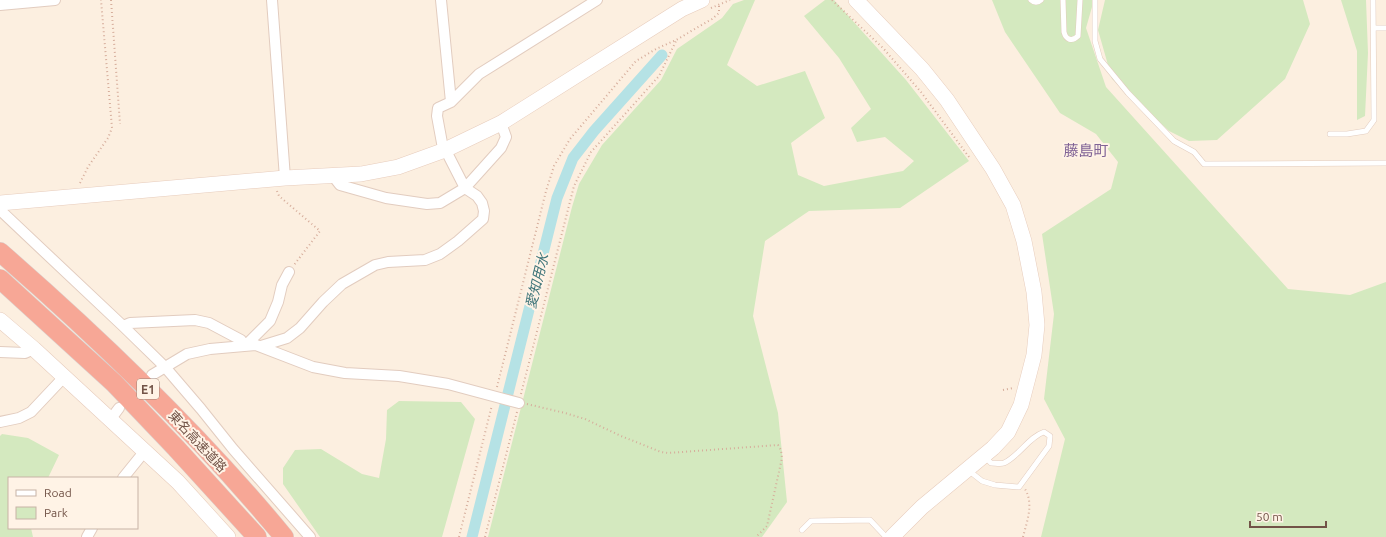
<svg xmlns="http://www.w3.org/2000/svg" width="1386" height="537" font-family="Ubuntu,'Noto Sans JP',sans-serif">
<rect width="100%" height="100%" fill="#fcefe0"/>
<path fill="#d4e9bf" d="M744,0H755L727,65L757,86L805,71L825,118L791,143L798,175L824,186L903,171L914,161L885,137L857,142L851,128L871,109L839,58L804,16L825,0H834L906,80L969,161L900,208L809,211L765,241L753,316L778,413L787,502L762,537H488L572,207L579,184L602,145L661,80L677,49L722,18L733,4Z
M992,0H1094L1086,28L1106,87L1288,289L1350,295L1386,282V537H1041L1065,439L1044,399L1054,314L1042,234L1111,189L1118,162L1096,134L1060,113L1005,32Z
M1105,0H1303L1310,24L1285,79L1217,140L1189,141L1169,131L1112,79L1098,30Z
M1341,0H1366L1368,53L1365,116L1357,120V51Z
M399,401L461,402L475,419L442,537H320L283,484V468L295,450L321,449L362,474L379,478L386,439L387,410Z
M2,434L28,438L59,455L48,478H9V528H31L33,537H0V436Z"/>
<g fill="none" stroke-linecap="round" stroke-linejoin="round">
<path stroke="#b5e2e5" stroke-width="11" d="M472,537L557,198L573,158L594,131L662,55"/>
<g stroke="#e2ccbf" stroke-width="6">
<path id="lane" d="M1031,0C1034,3 1038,3 1041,0
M1063,0L1064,32C1066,40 1072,42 1078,36L1080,0
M1095,0V41L1100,59L1128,93L1174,141L1194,152L1204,164L1386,163
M1374,28H1386
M1330,134H1347L1366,131L1374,120L1373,0
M968,470L982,481L995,485L1019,487L1049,446L1050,436L1044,432C1029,437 1019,456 1004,463C1001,464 995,463 991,463L985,457
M802,530L811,521L870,520L886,537"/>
</g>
<g stroke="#e2ccbf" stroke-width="12">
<path id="street" d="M272,0L285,178
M441,0L451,102
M0,5L55,0
M333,176L340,185L386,198L427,204L440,203L465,188L501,148L506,137L501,123
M0,210L123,326L165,367L201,409L233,449L310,537
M123,326L130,323L195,320L209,323L241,340L245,346L270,321L278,302L282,285L289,272
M261,346L287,338L300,328L323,302L342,284L375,265L388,262L425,260L440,254L458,241L483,219L484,211L482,203L477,196L465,188L442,143L437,116L438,108L451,102L479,74L597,0
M0,352L25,353L34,349
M152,375L187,354L210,349L256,345L313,367L345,373L399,376L448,384L519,403
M110,420L119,408
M0,422L19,418L31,412L64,377
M123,478L144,452
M87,537L92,528"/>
</g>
<g stroke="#e7ccbc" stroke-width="16">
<path id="secondary" d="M856,0L922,69L947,100L993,169L1013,205L1024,241L1034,292L1037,325L1034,355L1021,405L1008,432L993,448L922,507L892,537
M0,203L285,178L361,174L398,167L445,150L501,123L682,9L702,0
M0,320L34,349L178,482L228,537"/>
</g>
<g stroke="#dad2cf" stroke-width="20">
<path id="highway" d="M0,252C101,340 199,434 284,537
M0,279L114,383L176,448L257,537"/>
</g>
<path stroke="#d6ad9b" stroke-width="2" stroke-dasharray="1 3" stroke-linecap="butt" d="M111,0L120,124
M832,0L883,48L921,92L969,157
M711,8L730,0
M80,183L88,167L108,138L112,128L101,0
M277,191L279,196L320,231L294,265
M497,387L546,191L554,166L570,139L636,61L656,49L676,40L712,19L719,13V5
M1003,390L1013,388
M521,394L574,186L591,152L659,76L676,41
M527,404L565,413L585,419L621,436L661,452L668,453L778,445L781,450L782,458L767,526L756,537
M459,537L492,405
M485,537L517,412
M1023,537C1027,521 1034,504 1025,489"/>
<use href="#lane" stroke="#fff" stroke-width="5"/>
<use href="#street" stroke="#fff" stroke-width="10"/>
<use href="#secondary" stroke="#fff" stroke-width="15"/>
<use href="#highway" stroke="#f7a796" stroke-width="19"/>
</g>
<g text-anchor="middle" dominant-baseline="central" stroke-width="4" stroke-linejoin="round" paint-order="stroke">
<rect fill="#fff3e6" stroke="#9c8377" stroke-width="1" x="137" y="379" width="22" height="20" rx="3"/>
<g font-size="12" font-weight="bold" fill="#725347">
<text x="148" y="389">E1</text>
</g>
<g font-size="13" fill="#725347" stroke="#fff3e6">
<text transform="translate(198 441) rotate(47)">東名高速道路</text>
</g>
<g font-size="14" font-style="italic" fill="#3c7378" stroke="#fff3e6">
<text transform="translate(537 281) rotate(-76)">愛知用水</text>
</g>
<g font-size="15" fill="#806396" stroke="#fff3e6">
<text x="1086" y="150">藤島町</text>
</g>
</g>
<rect x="8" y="477" width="130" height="52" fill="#fff3e6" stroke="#c7b3a6"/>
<rect x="16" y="490" width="20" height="6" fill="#ffffff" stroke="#c7b3a6"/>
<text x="44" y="497" font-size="12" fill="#725347">Road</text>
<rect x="16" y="507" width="20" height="12" fill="#d4e9bf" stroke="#c7b3a6"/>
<text x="44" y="517" font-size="12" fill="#725347">Park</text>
<path d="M1250 521v6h76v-6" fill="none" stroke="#725347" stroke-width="2"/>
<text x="1256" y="521" font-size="12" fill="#725347" stroke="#fff3e6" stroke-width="3" paint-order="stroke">50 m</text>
</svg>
